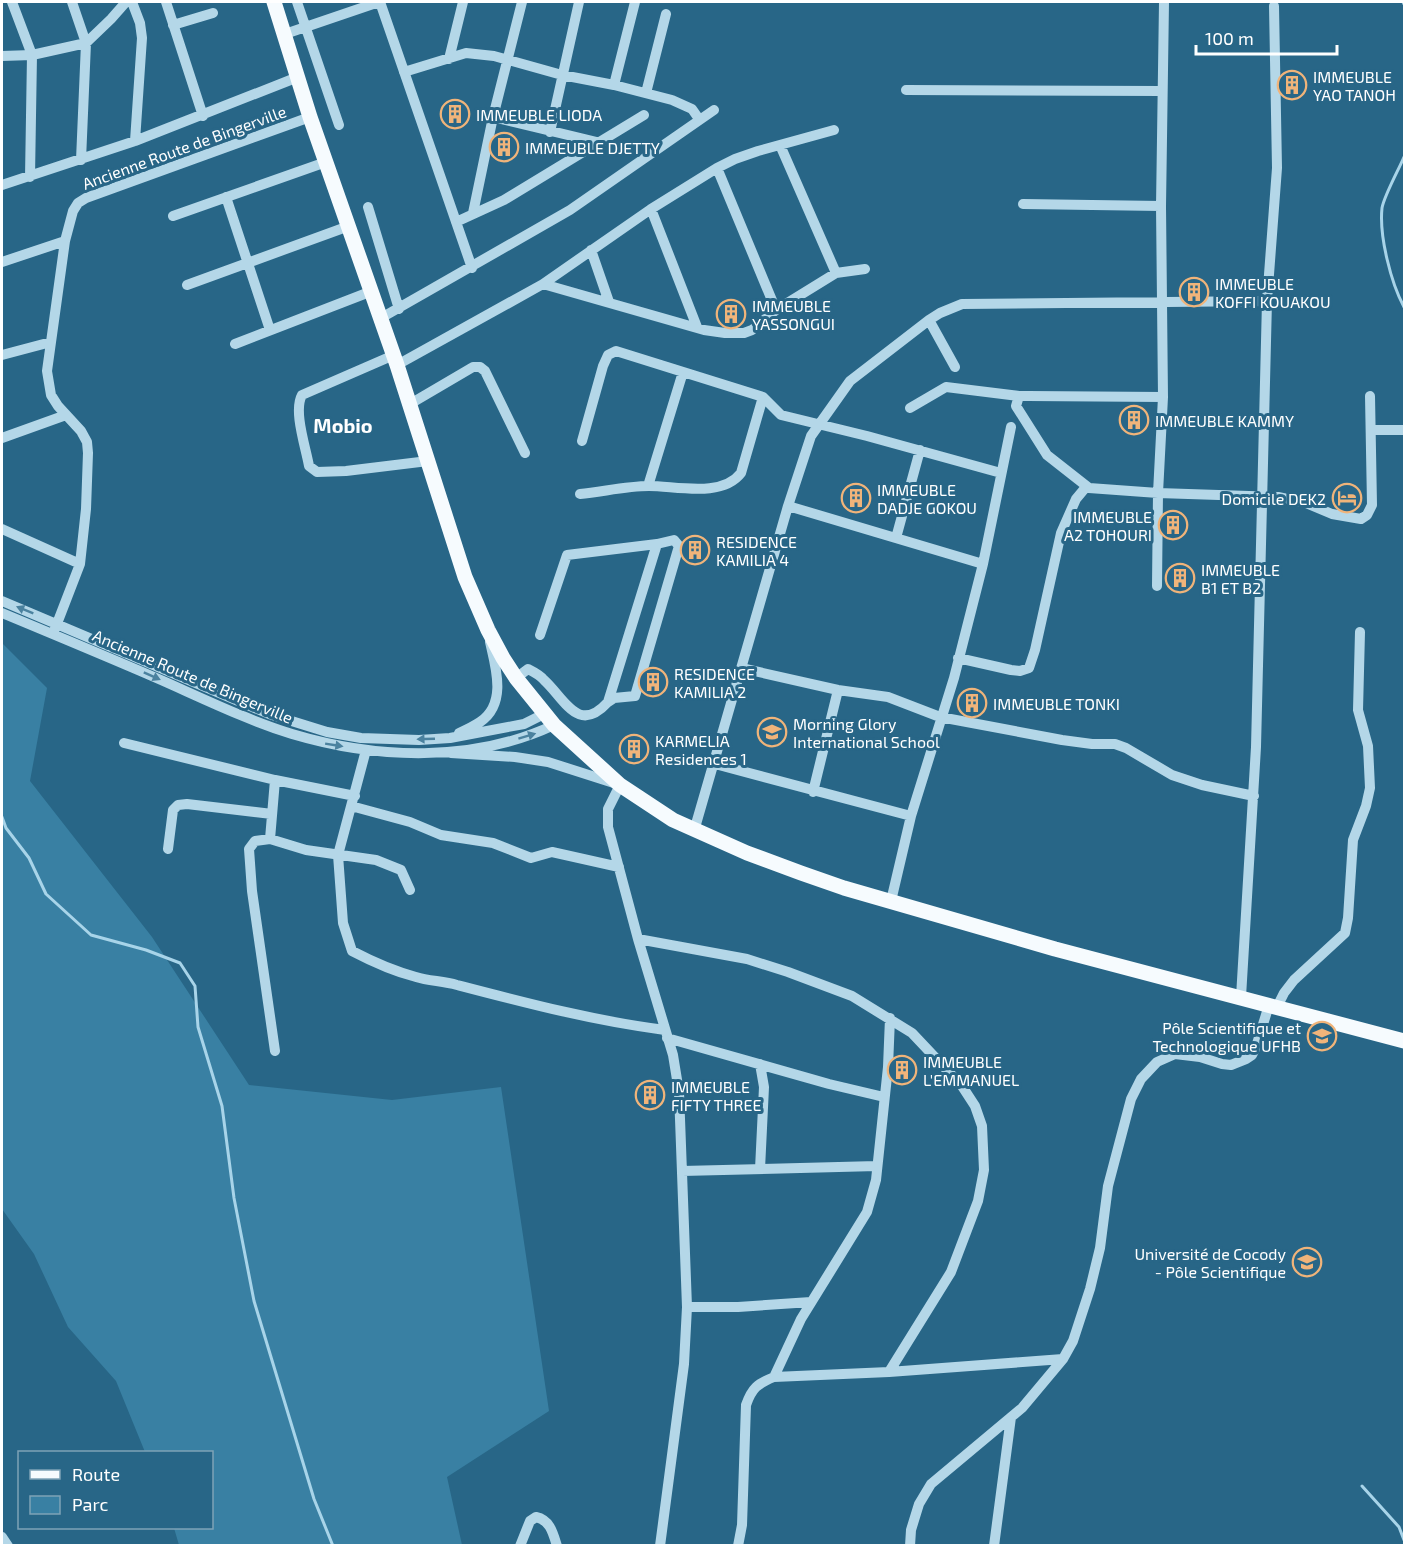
<svg xmlns="http://www.w3.org/2000/svg" width="1406" height="1547" font-family="'Exo 2',sans-serif">
<rect width="100%" height="100%" fill="#286687"/>
<path fill="#3980a3" d="M2,643L47,688L30,781L152,937L249,1085L392,1100L501,1087L549,1411L447,1477L462,1545H179L174,1528H212V1452H145L116,1381L68,1327L34,1254L2,1209Z"/>
<g fill="none" stroke-linecap="round" stroke-linejoin="round">
<path stroke="#a8d4e9" stroke-width="3" d="M1403,2L1404,4
M1404,157C1399,169 1384,196 1382,208C1379,236 1391,283 1404,307
M2,817L6,828L29,858L46,894L91,935L146,950L180,963L195,986L198,1027L222,1106L234,1198L254,1301L314,1499L333,1546
M1362,1486L1399,1527L1404,1540"/>
<path stroke="#b4d7e8" stroke-width="10" d="M12,2L32,55L30,177
M72,2L86,43L81,160
M132,2L140,23L142,38L135,141
M166,2L203,116
M297,2L339,125
M380,2L472,268
M173,25L213,13
M285,34L379,2
M2,56L32,55L86,43L111,19L126,2
M449,59L463,2
M404,72L466,53L494,56L562,75L614,85L672,100L692,109L699,119
M614,85L635,2
M906,90L1162,91
M646,93L666,14
M493,117L601,143
M550,132L579,2
M780,145L836,273
M717,168L776,310
M2,185L135,141L298,77
M226,197L270,330
M1023,204L1161,206
M368,207L399,309
M651,209L697,327
M473,213L493,117L522,2
M173,216L326,162
M456,222L504,200L644,115
M591,250L609,302
M2,262L65,241
M543,284L704,330L725,333H744L752,330L776,310L836,273L865,269
M187,285L349,226
M381,318L570,210L714,110
M929,320L955,367
M235,344L372,291
M2,355L51,342
M394,355L302,395C293,411 306,448 309,466L317,472L346,471L428,461
M397,365L543,284L651,209L717,168L735,159L758,151L834,130
M1163,397L1028,396H1019L1016,406L1047,455L1089,488L1158,493L1278,497L1306,503L1332,514L1361,519L1367,515L1372,505L1370,396
M410,404L473,367H480L485,371L525,453
M910,408L946,387L1019,396
M1371,430H1404
M2,438L66,415
M582,441L603,366L608,355L616,351L763,397L781,415L867,436L1001,473
M648,486L683,372
M580,494C602,492 626,486 649,486C676,486 722,498 741,473L763,397
M788,506L983,564
M2,529L80,564
M896,538L920,450
M1157,586L1158,493L1163,397L1161,206L1164,2
M2,601L269,714L327,732L361,738L419,740L450,738L524,724L544,714
M2,613C55,635 108,657 161,680C204,699 247,720 292,734C376,759 473,763 554,725
M53,634L80,564L86,509L88,453L87,442L81,431L58,406L51,395L47,371L65,241L73,211L78,203L86,198L310,117
M958,658L1011,670L1020,671L1029,668L1035,650L1061,533L1076,499L1086,487
M741,668L838,690L888,697L940,717L1062,740L1092,744H1115L1126,748L1172,775L1202,785L1254,796
M516,678L528,669C534,672 540,675 544,680C565,699 578,735 608,702L657,544L567,555L540,635
M608,702L614,698L635,696L679,546L674,540L657,544
M459,733C466,730 474,726 480,722C507,704 496,668 490,642
M124,743L275,780L355,796
M366,750L338,855L343,923L352,951C373,962 393,971 416,977C429,981 443,981 457,985C526,1003 594,1021 665,1030
M451,753L515,757L548,762L620,785L608,809V827L638,939L673,1055L679,1092L687,1307L684,1364L660,1546
M715,764L911,816
M813,792L838,690
M351,806L410,822L441,835L493,843L531,858L552,852L619,867
M694,831L788,506L811,436L850,381L929,320L940,313L962,304L1267,301
M270,839L275,780
M168,849L173,810L178,805L187,804L272,814
M891,901L911,816L954,678L983,564L1011,427
M638,939L747,959L788,972L852,996L912,1033L962,1086L975,1106L982,1126L984,1170L978,1201L951,1272L889,1372
M1241,997L1256,747L1267,301L1277,168L1274,6
M1277,1007L1284,993L1294,980L1345,933L1348,918L1353,840L1366,806L1370,788L1368,746L1358,710L1360,632
M667,1038L829,1084L884,1097
M275,1051L252,891L249,849L255,841L270,839L306,850L376,860L401,870L410,890
M760,1064L764,1087L760,1169
M682,1171L877,1166
M687,1307H738L811,1302
M774,1377L801,1319L867,1212L876,1180L888,1067L890,1018
M2,1537L8,1546
M520,1546L530,1521L536,1517C550,1520 553,1533 557,1546
M738,1546L742,1525L746,1405C752,1388 757,1384 774,1377L889,1372L1063,1359
M910,1546L911,1530L919,1504L931,1484L1022,1408L1063,1359L1073,1341L1090,1289L1100,1248L1108,1186L1131,1099L1141,1079L1157,1062L1175,1054L1200,1057L1222,1064L1231,1065L1246,1059L1252,1055L1256,1047L1269,1005
M994,1546L1011,1417"/>
<path stroke="#f6fbfe" stroke-width="15" d="M274,2L310,117L397,365L465,577L488,630L503,658L516,678L554,725L620,785L673,820L747,853L801,873L844,888L1055,949L1404,1041"/>
</g>
<defs><path id="oneway-solid" d="M-6-.8H1V-3.2L6.5 0L1 3.2V.8H-6Z" transform="scale(1.5)"/></defs>
<g fill="#4b829f">
<use href="#oneway-solid" transform="translate(25 610) rotate(-158)"/>
<use href="#oneway-solid" transform="translate(152 676) rotate(24)"/>
<use href="#oneway-solid" transform="translate(527 736) rotate(-17)"/>
<use href="#oneway-solid" transform="translate(426 739) rotate(178)"/>
<use href="#oneway-solid" transform="translate(334 745) rotate(9)"/>
</g>
<defs>
<g id="building-ring" transform="scale(1.5)"><circle r="9.5" fill="#286687" stroke="#f0b47a" stroke-width="1.5"/><path d="M-4-6H4V6H1V3H-1V6H-4ZM-2.5-4.3h1.7v1.8h-1.7ZM.8-4.3h1.7v1.8H.8ZM-2.5-1h1.7V.8h-1.7ZM.8-1h1.7V.8H.8Z" fill="#f0b47a"/></g>
<g id="hotel-ring" transform="scale(1.5)"><circle r="9.5" fill="#286687" stroke="#f0b47a" stroke-width="1.5"/><path d="M-6-4.5h1.5V1H6V5H4.5V3h-9V5H-6ZM-4 0a1.8 1.8 0 1 1 3.6 0ZM.5 0V-2.5h3Q6-2.5 6 0Z" fill="#f0b47a"/></g>
<g id="school-ring" transform="scale(1.5)"><circle r="9.5" fill="#286687" stroke="#f0b47a" stroke-width="1.5"/><path d="M0-5L7-2L0 1L-7-2ZM-4 1L0 2.5L4 1V4Q0 6-4 4Z" fill="#f0b47a"/></g>
<g id="university-ring" transform="scale(1.5)"><circle r="9.5" fill="#286687" stroke="#f0b47a" stroke-width="1.5"/><path d="M0-5L7-2L0 1L-7-2ZM-4 1L0 2.5L4 1V4Q0 6-4 4Z" fill="#f0b47a"/></g>
</defs>
<g fill-rule="evenodd">
<use href="#building-ring" x="1292" y="85"/>
<use href="#building-ring" x="455" y="114"/>
<use href="#building-ring" x="504" y="147"/>
<use href="#building-ring" x="1194" y="292"/>
<use href="#building-ring" x="731" y="314"/>
<use href="#building-ring" x="1134" y="420"/>
<use href="#building-ring" x="856" y="498"/>
<use href="#hotel-ring" x="1347" y="498"/>
<use href="#building-ring" x="1173" y="525"/>
<use href="#building-ring" x="695" y="550"/>
<use href="#building-ring" x="1180" y="578"/>
<use href="#building-ring" x="653" y="682"/>
<use href="#building-ring" x="972" y="703"/>
<use href="#school-ring" x="772" y="732"/>
<use href="#building-ring" x="634" y="749"/>
<use href="#school-ring" x="1322" y="1036"/>
<use href="#building-ring" x="902" y="1070"/>
<use href="#building-ring" x="650" y="1095"/>
<use href="#university-ring" x="1307" y="1262"/>
</g>
<g text-anchor="middle" dominant-baseline="central" stroke-width="6" stroke-linejoin="round" paint-order="stroke">
<g font-size="16" fill="#fff" stroke="#286687" text-anchor="start">
<text x="1313" y="76">IMMEUBLE<tspan x="1313" dy="18">YAO TANOH</tspan></text>
<text x="476" y="114">IMMEUBLE LIODA</text>
<text x="525" y="147">IMMEUBLE DJETTY</text>
<text x="1215" y="283">IMMEUBLE<tspan x="1215" dy="18">KOFFI KOUAKOU</tspan></text>
<text x="752" y="305">IMMEUBLE<tspan x="752" dy="18">YASSONGUI</tspan></text>
<text x="1155" y="420">IMMEUBLE KAMMY</text>
<text x="877" y="489">IMMEUBLE<tspan x="877" dy="18">DADJE GOKOU</tspan></text>
<text x="1326" y="498" text-anchor="end">Domicile DEK2</text>
<text x="1152" y="516" text-anchor="end">IMMEUBLE<tspan x="1152" dy="18">A2 TOHOURI</tspan></text>
<text x="716" y="541">RESIDENCE<tspan x="716" dy="18">KAMILIA 4</tspan></text>
<text x="1201" y="569">IMMEUBLE<tspan x="1201" dy="18">B1 ET B2</tspan></text>
<text x="674" y="673">RESIDENCE<tspan x="674" dy="18">KAMILIA 2</tspan></text>
<text x="993" y="703">IMMEUBLE TONKI</text>
<text x="793" y="723">Morning Glory<tspan x="793" dy="18">International School</tspan></text>
<text x="655" y="740">KARMELIA<tspan x="655" dy="18">Residences 1</tspan></text>
<text x="1301" y="1027" text-anchor="end">Pôle Scientifique et<tspan x="1301" dy="18">Technologique UFHB</tspan></text>
<text x="923" y="1061">IMMEUBLE<tspan x="923" dy="18">L'EMMANUEL</tspan></text>
<text x="671" y="1086">IMMEUBLE<tspan x="671" dy="18">FIFTY THREE</tspan></text>
<text x="1286" y="1253" text-anchor="end">Université de Cocody<tspan x="1286" dy="18">- Pôle Scientifique</tspan></text>
</g>
<g font-size="16" fill="#fff" stroke="#286687">
<text transform="translate(184 147) rotate(-20)">Ancienne Route de Bingerville</text>
<text transform="translate(193 676) rotate(23)">Ancienne Route de Bingerville</text>
</g>
<g font-size="20" font-weight="bold" fill="#fff" stroke="#286687">
<text x="343" y="425">Mobio</text>
</g>
</g>
<rect width="1406" height="1547" fill="none" stroke="#ffffff" stroke-width="6"/>
<rect x="18" y="1451" width="195" height="78" fill="#286687" stroke="#7ea3b7" stroke-width="1.5"/>
<rect x="30" y="1470" width="30" height="9" fill="#f6fbfe" stroke="#7ea3b7" stroke-width="1.5"/>
<text x="72" y="1481" font-size="18" fill="#ffffff">Route</text>
<rect x="30" y="1496" width="30" height="18" fill="#3980a3" stroke="#7ea3b7" stroke-width="1.5"/>
<text x="72" y="1511" font-size="18" fill="#ffffff">Parc</text>
<path d="M1196 45v9h141v-9" fill="none" stroke="#ffffff" stroke-width="3"/>
<text x="1205" y="45" font-size="18" fill="#ffffff" stroke="#286687" stroke-width="4.5" paint-order="stroke">100 m</text>
</svg>
